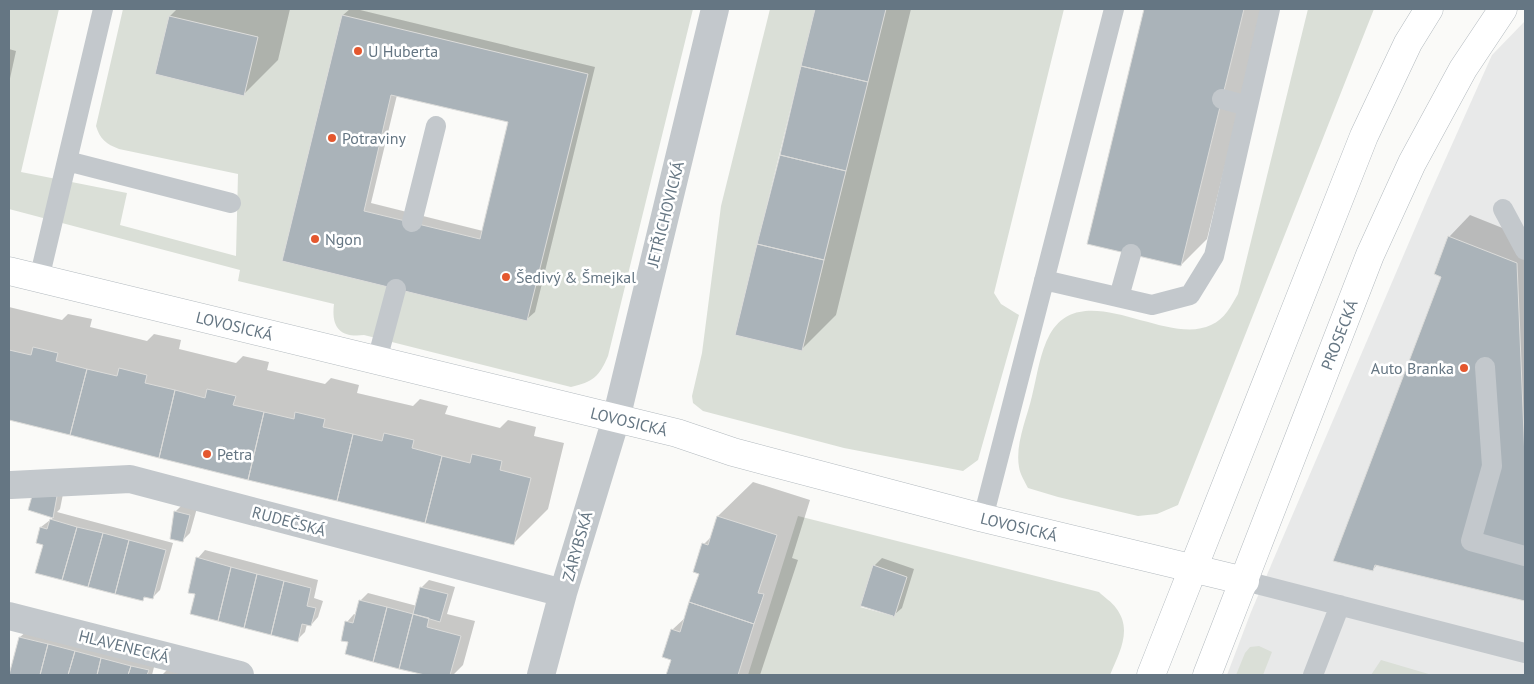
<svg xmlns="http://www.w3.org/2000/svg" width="1534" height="684" font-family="'PT Sans',sans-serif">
<rect width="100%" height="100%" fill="#fafaf8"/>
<path fill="#e8e9e9" d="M1525,21V675H1227L1251,612L1428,198L1492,55Z"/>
<path fill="#dadfd7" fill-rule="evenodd" d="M9,9H59L21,172L127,193L120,225L236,256L238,174L119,149C106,144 100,139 96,126L123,9H693L608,356C599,377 593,382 571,387L364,335C340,338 331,327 334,304L238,281L240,270L9,209ZM342,15L588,74L527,320L282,261ZM169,16L258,37L244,96L155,74Z
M770,9H815L735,335L802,351L886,9H1064L994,293L1001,304L1019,315L978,460L963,471L844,448L703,411L693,403L692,396L702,353L721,206Z
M1308,9H1374L1178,505L1157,514L1138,516L1058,497L1028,488C1025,482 1020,474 1019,467C1015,444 1027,418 1032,396C1037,376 1040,352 1050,334C1083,276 1166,347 1211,325C1225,319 1231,306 1238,294Z
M798,516L1099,592C1104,597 1112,602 1116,608C1133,630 1119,653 1110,675H748ZM873,565L907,577L894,618L893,616L860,607Z
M1259,646L1272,652L1263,675H1236L1245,653L1250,647Z
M1381,660L1432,675H1371Z"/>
<path fill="#0003" fill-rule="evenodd" d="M177,9H290L278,60L243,95L170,16Z
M350,9H356L595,67L535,312L527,319L283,260L343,15ZM397,95L509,121L483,231L371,203Z
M816,9H911L836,315L801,350L736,334Z
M1146,9H1263L1207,239L1181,265L1089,243Z
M9,49L16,51L9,83Z
M1470,215L1525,237V600L1378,564L1372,570L1442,276L1449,237Z
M9,307L62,320L68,314L92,319L90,327L147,341L154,334L181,340L179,349L236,363L243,356L269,362L267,370L325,384L331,378L359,385L357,393L413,406L420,399L448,406L445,414L500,428L508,420L536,427L534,436L564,443L548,509L514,543L9,419Z
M753,482L810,500L792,558L798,560L760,675H668L673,659L672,630L687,616L700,573L704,544L713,535L718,516Z
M64,489L60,509L57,512L173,543L160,590L152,598L146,596L142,600L44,544L41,527L54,517L30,509Z
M183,504L197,508L190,533L183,540L175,512Z
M205,550L318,580L314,598L323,601L318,617L311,625L307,624L305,632L297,640L196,593L198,558Z
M882,558L914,569L902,608L894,615L874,566Z
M429,580L455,587L447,614L475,621L463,665L453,675H430L347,653L350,642L347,622L354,614L356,615L360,601L368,593L417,606L421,588Z
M28,630L155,663L152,675H10L20,637Z
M170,667L202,675H162Z"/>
<path fill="#aab3b9" stroke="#dcdcda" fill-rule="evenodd" d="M815,9H886L868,82L801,66Z
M1144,9H1244L1181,266L1087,244Z
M342,15L588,74L527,321L282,261ZM391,95L508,122L480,239L364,211Z
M169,16L258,37L244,96L155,74Z
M801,66L868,82L846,171L780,155Z
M780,155L846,171L824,260L757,244Z
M1448,236L1517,263L1525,459V601L1375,565L1373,571L1333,561L1441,277L1434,274Z
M757,244L824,260L802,351L735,335Z
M33,347L58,353L56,361L87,369L70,435L9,420V350L31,355Z
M119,368L147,375L145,383L175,390L159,458L70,435L87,369L117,376Z
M207,389L236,396L233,405L264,412L248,480L159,458L175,390L205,398Z
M264,412L294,419L295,412L325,419L323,427L353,434L337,501L248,480Z
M384,433L414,440L412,448L442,456L425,523L337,501L353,434L382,441Z
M472,454L502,461L500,470L531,478L514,545L425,523L442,456L470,463Z
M32,496H57L53,518L28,510Z
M174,511L190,515L183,542L170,539Z
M717,516L777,535L758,593L764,594L754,624L689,602L699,574L693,572L702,543L708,545Z
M50,519L77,527L62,580L35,573L43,545L36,543L40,527L47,529Z
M77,527L103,533L88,587L62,580Z
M103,533L129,540L115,594L88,587Z
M129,540L166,550L153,599L144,597L143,601L115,594Z
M196,557L231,567L218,621L190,614L195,594L188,593Z
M873,565L907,577L894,618L893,616L861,606L860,607Z
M231,567L257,574L244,628L218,621Z
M257,574L284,581L271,635L244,628Z
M284,581L311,588L307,606L316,608L311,626L302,624L298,642L271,635Z
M420,587L448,594L440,622L413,614Z
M359,600L387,607L373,662L345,654L348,642L341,641L345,621L353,623Z
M689,602L754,624L738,675H666L671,660L662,657L671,629L680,632Z
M387,607L413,614L399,669L373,662Z
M413,614L429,618L427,627L461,636L450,675H425L399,669Z
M19,637L48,644L40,675H9Z
M48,644L75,651L68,675H40Z
M75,651L101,658L97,675H68Z
M101,658L131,666L128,675H97Z
M131,666L149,670L147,675H128Z"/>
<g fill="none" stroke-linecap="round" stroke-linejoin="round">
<g stroke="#b3babf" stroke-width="29">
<g id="secondary">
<path id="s1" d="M9,271L677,433L733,452L983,518L1245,581"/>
<path d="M1151,675L1364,136L1408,43L1429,9"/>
<path id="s2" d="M1207,675L1370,255L1412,163L1463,69L1503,9"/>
</g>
</g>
<path stroke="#c3c8cc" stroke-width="20" d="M1222,99L1248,106
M67,161L231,203
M1503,209L1525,250
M412,222L436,126
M39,279L103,9
M1044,280L1152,305L1190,295L1214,256L1270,9
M1119,297L1131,254
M377,360L396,289
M1485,367L1492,466L1471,541L1525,556
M983,518L1114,9
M1245,581L1525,653
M1313,675L1340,605"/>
<path stroke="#c3c8cc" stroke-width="28" d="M11,485L130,479L563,593
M9,616L240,675
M541,675L563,593L616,419L715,9"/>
<use href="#secondary" stroke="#fff" stroke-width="28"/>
</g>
<g fill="#e4572e" stroke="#fff" stroke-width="2">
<circle cx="358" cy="51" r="5"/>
<circle cx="332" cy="138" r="5"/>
<circle cx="315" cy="239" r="5"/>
<circle cx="506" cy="277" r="5"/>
<circle cx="1464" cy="368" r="5"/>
<circle cx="207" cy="454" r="5"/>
</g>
<g text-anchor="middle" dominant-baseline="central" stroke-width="5" stroke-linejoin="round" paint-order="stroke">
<g font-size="16" fill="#657683" stroke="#fff" text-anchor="start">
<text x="368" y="51">U Huberta</text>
<text x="342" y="138">Potraviny</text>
<text x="325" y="239">Ngon</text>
<text x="516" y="277">Šedivý &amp; Šmejkal</text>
<text x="1454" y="368" text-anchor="end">Auto Branka</text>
<text x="217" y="454">Petra</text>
</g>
<g font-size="16" fill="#657683" stroke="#fff">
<text transform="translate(665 214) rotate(-76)">JETŘICHOVICKÁ</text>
<text stroke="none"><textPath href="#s1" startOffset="232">LOVOSICKÁ</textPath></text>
<text stroke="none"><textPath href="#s2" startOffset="365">PROSECKÁ</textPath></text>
<text stroke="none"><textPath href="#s1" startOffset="638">LOVOSICKÁ</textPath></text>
<text transform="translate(289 521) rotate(15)">RUDEČSKÁ</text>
<text stroke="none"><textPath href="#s1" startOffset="1042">LOVOSICKÁ</textPath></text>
<text transform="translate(577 546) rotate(-74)">ZÁRYBSKÁ</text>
<text transform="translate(124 646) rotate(14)">HLAVENECKÁ</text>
</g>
</g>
<rect width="1534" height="684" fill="none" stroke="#657683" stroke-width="20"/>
</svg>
